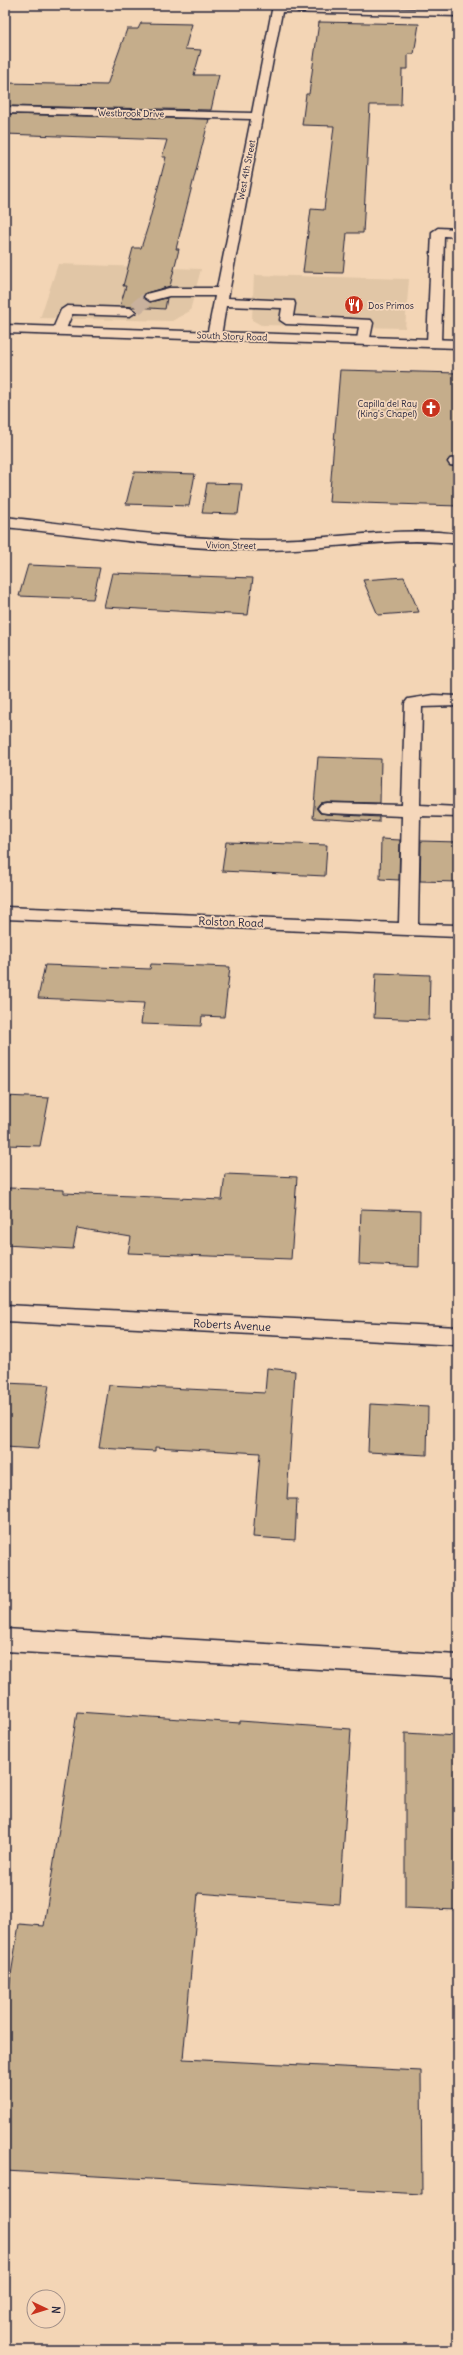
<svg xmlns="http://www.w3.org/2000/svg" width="463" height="2355" font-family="Delius,sans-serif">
<rect width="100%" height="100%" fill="#f3d5b5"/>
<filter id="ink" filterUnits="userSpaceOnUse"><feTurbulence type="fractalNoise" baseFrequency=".025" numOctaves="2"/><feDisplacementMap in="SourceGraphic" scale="8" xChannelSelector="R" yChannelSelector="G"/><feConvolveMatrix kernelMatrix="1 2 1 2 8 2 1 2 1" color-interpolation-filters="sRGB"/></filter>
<g filter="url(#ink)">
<path fill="#e1c6a6" d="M58,264L201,269L190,311L172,321L40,318Z
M254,275L409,279L405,328L261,325L252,320Z"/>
<path fill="#c5ad8b" stroke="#22223b" d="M319,22L419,24L414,54H408V69H402L401,105H370L363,233H347L343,273L303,272L311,209L324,210L334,126L302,125L306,94H309Z
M141,23L192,24L185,49L201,50L194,75H219L211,110L5,106V83L107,85L127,29H138Z
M5,114L209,119L176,249H179L170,286L146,293L143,296L150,302L167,298L165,309L120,306L126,286H123L133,248H141L148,226L166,157H162L167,140L5,134Z
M340,370L458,373V457L450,458L447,461L450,466L458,467V506L329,502Z
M134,472L195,474L189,506L126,504Z
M207,483L242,484L238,514L202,513Z
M28,565L100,568L93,599L19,596Z
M112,573L253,578L248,615L104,607Z
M404,577L419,612L378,615L363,580Z
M318,757L381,759L380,803L327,802L320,803L316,808L320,813L327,814L379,817V822L313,818Z
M381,839L400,840L399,880L380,879Z
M421,841L458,842V882L420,881Z
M226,842L327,845L325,876L222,871Z
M151,964L230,967L224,1017L202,1016L201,1026L141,1024L144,1003L38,998L45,965L150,969Z
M376,973L430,975L429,1020L374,1018Z
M5,1096L49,1098L40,1146L5,1145Z
M225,1174L297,1177L291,1259L128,1253L131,1237L77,1228L73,1249L5,1245V1205L9,1188L64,1190V1193L222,1200Z
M361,1209L420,1211L419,1267L359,1264Z
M267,1368L295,1371L287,1499H297L295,1540L253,1537L260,1453L155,1447V1451L99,1448L109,1385L265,1393Z
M5,1383L49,1385L38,1449L5,1447Z
M370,1404L428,1407L427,1455L368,1452Z
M77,1712L240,1723V1721L351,1729L340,1904L198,1893L183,2059L421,2071L422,2194L5,2171V2013L19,1924L44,1926Z
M405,1733L458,1736V1910L405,1908Z"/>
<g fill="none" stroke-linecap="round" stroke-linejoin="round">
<path stroke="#c9b19d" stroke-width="14" stroke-dasharray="14 7" stroke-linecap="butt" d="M136,308L150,297"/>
<g stroke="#22223b" stroke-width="3">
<path id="minor" d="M273,5L458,10V16L282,12L228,298L294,301L295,304L293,316L371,320L373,323L369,343L364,344L357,340L359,327L286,324L280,320L282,308L226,306L221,336L214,340L207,336L215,296H169L150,301L144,297L146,294L169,288H217L251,119L5,113V107L252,113Z
M438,228L458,229V237L444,236L441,343L434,347L427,343L432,232Z
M67,306L130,308L136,312L130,316L72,314L64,334H54L52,331L61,310Z
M458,458V466L450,465L448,462L450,459Z
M5,517C92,527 180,540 268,540C329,540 399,526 458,534V544C399,535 329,550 268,550C180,550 92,536 5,527Z
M433,695L458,696V706L422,707L420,805L458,807V817L420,816L418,924L458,925V937L5,919V907L399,923L402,816L327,813L321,812L318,808L321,804L327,803L402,805L405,703L408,699Z
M5,1305L458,1327V1345L5,1321Z
M5,1629L458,1655V1677L5,1651Z"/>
</g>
<g stroke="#22223b" stroke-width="3">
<path id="major" d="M5,325L458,340V348L5,333Z"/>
</g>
<use href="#minor" fill="#f5d7bb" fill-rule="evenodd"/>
<use href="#major" fill="#f5d7bb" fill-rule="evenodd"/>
</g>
</g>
<defs>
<g id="restaurant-disc" transform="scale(1)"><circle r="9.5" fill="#c8321e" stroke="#f5d7bb"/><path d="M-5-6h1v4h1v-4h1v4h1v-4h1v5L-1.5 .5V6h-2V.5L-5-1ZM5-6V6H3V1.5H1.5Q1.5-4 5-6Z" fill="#fff"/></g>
<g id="church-disc" transform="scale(1)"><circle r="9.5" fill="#c8321e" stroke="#f5d7bb"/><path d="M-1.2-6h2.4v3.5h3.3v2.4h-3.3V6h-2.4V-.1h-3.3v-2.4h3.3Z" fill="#fff"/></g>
</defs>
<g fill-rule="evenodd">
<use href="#restaurant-disc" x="354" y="305"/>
<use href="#church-disc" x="431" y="408"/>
</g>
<g text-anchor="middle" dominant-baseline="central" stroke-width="3.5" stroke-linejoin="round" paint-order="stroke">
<g font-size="9" fill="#22223b" stroke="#f5d7bb">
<text transform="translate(131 113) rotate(1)">Westbrook Drive</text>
<text transform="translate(246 170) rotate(-79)">West 4th Street</text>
<text transform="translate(232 336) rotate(2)">South Story Road</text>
<text transform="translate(231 545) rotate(1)">Vivion Street</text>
</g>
<g font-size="9" fill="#22223b" stroke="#f5d7bb" text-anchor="start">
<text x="368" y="305">Dos Primos</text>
<text x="417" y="403" text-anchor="end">Capilla del Ray<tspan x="417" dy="10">(King's Chapel)</tspan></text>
</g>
<g font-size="11" fill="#22223b" stroke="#f5d7bb">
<text transform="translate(231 922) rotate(2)">Rolston Road</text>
<text transform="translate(232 1325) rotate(3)">Roberts Avenue</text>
</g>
</g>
<rect width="463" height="2355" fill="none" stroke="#f5d7bb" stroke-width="20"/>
<rect x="10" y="10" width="443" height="2335" fill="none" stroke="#22223b" stroke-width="1.5" filter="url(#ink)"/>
<g transform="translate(46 2309) rotate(94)"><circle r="19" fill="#f5d7bb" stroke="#a18f88"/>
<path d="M0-3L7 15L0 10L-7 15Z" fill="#c8321e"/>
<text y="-6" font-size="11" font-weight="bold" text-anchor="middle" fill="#22223b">N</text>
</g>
</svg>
